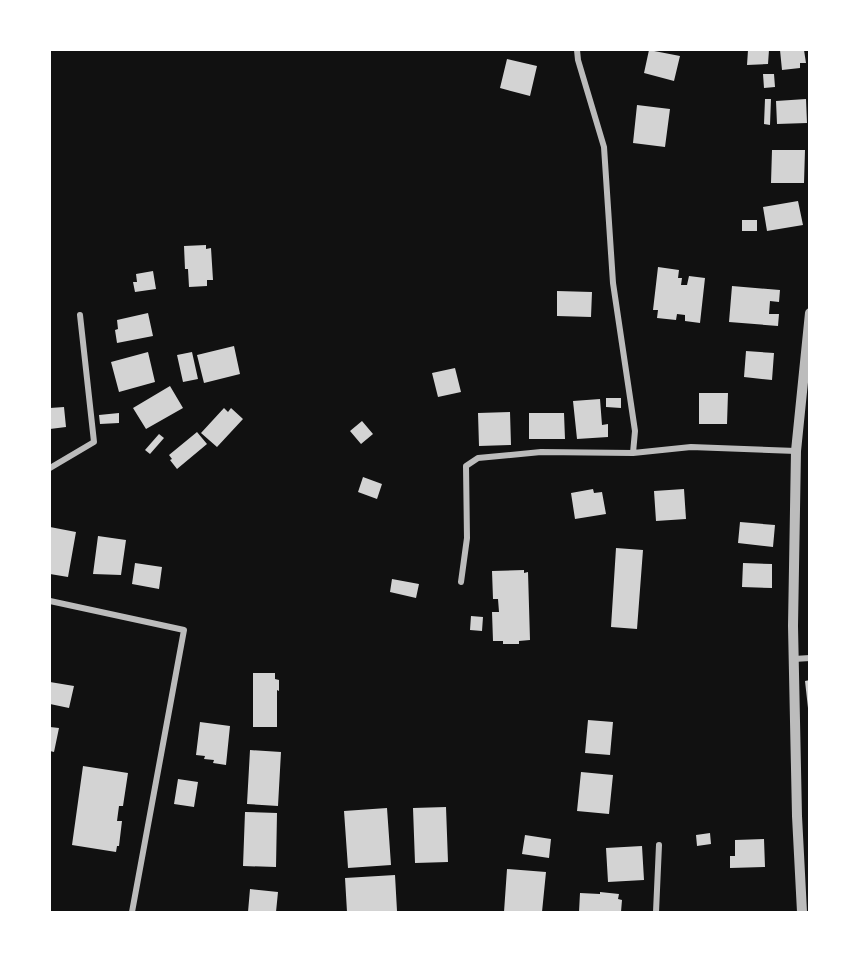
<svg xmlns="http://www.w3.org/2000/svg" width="859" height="962" font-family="Literata,serif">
<rect width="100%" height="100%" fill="#111"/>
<path fill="#d3d3d3" d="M649,50L680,56L674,81L644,73Z
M748,50H769L768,64L747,65Z
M780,50H804L806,63H800V68L782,70Z
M507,59L537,66L530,96L500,88Z
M763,74H774L775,87L764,88Z
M765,99H771L770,125L764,124Z
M806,99L807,123L777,124L776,101Z
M637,105L670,109L665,147L633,143Z
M772,150H805L804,183H771Z
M798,201L803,225L767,231L763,207Z
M742,220H757V231H742Z
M206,245V249L211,248L213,280H207V286L189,287L188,269H185L184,246Z
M658,267L679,270L678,278H682L681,285H687L689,276L705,278L700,323L685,321V315L677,314L676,320L657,318L658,310H653Z
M153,271L156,289L135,292L133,282H137L136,274Z
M732,286L780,290L779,302L770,301L769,314H779L778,326L729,322Z
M557,291L592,292L591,317L557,316Z
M148,313L153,336L117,343L115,330L118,329L117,320Z
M234,346L240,374L204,383L197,355Z
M746,351L774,353L772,380L744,377Z
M148,352L155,382L119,392L111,362Z
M192,352L198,379L183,382L177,355Z
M455,368L461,392L438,397L432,373Z
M170,386L183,408L146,429L133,408Z
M699,393H728L727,424H699Z
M606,398H621V408L606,407Z
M600,399L602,425L608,424V437L577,439L573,401Z
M64,407L66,427L50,429V408Z
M224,408L228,412L231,408L243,419L217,447L201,433Z
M510,412L511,445L479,446L478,413Z
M119,413V423L100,424L99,415Z
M529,413H564L565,439H529Z
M362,421L373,434L361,444L350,431Z
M197,432L207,444L177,469L170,460L172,459L169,455Z
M159,434L164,438L150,454L145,450Z
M363,477L382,484L377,499L358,492Z
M593,489L594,493L602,492L606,514L575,519L571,493Z
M684,489L686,519L656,521L654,491Z
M740,522L775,525L773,547L738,543Z
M50,527L76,532L68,577L50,574Z
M98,536L126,540L121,575L93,574Z
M616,548L643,550L637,629L611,627Z
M135,563L162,567L159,589L132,584Z
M743,563L772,564V588L742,587Z
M524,570V573L528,572L530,640L519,641V644H503V641H493L492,612H499L498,599H493L492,571Z
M392,579L419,584L416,598L390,592Z
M471,616L483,617L482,631L470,630Z
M253,673H275V679L279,680V691L277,690V727H253Z
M810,680V707L808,708L805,681Z
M50,682L74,686L69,708L50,704Z
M588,720L613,722L610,755L585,753Z
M200,722L230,726L226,765L213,763L214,760L204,759L205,756L196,755Z
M50,727L59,728L54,752L50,751Z
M250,750L281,752L278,806L247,804Z
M83,766L128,773L123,806H119L117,821H122L119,846H117L116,852L72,845Z
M581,772L613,775L609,814L577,811Z
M178,779L198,782L194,807L174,804Z
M446,807L448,862L415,863L413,808Z
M387,808L391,865L348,868L344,811Z
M245,812L277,813L276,867L243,866Z
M710,833L711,844L697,846L696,835Z
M525,835L551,839L549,858L522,854Z
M764,839L765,867L730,868V856H735V840Z
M642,846L644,880L608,882L606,848Z
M507,869L546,872L542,912H504Z
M395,875L397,911L347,912L345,878Z
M250,889L278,892L276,912H248Z
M600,892L619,894L618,899L622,900L621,912H579L580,893L600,894Z"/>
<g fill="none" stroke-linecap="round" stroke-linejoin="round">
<path stroke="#bcbcbc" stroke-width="6" d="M577,50L578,60L604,147L613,283L635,431L633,453
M50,468L94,442L80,315
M461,582L467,538L466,466L478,458L541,452L633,453L691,447L796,451
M50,601L184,630L132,912
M794,659L810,658
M656,912L659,845"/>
<path stroke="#bcbcbc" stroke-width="10" d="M802,912L797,816L793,626L796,451L810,313"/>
</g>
<rect width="859" height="962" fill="none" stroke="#ffffff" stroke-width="102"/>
</svg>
